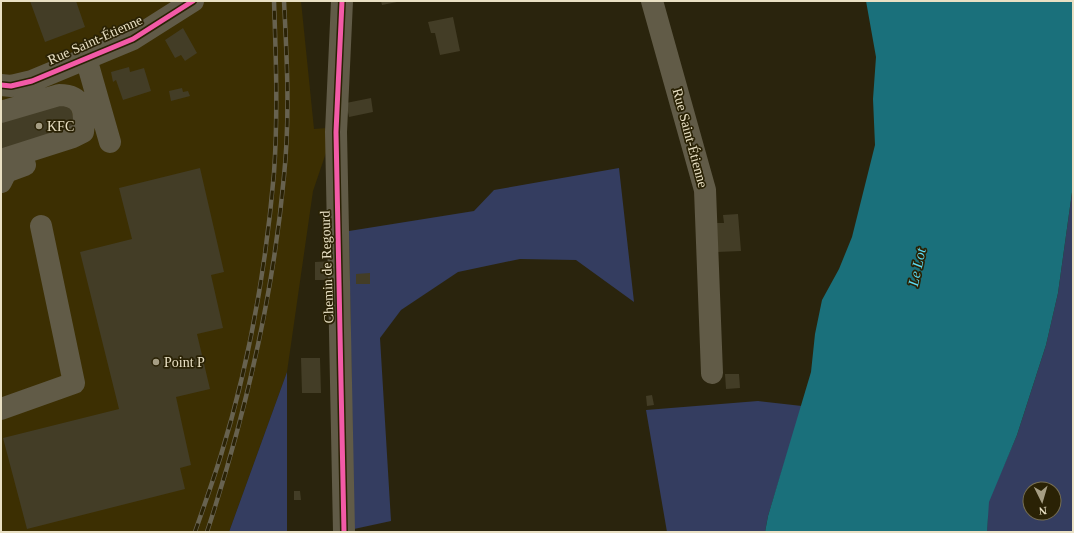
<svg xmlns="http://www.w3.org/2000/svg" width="1074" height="533" font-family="Georgia,serif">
<rect width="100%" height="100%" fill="#2a240d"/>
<path fill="#3c2f02" d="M1,1H301L314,129L327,128L328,147L313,191L287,372L229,532H1Z"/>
<path fill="#343d60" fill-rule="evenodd" d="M619,168L634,302L576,260L520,259L458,272L401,310L380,338L391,521L354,529L349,231L474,211L494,190Z
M1073,185V532H987L988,502L1017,435L1046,345L1058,293ZM1030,489H1054V513H1030Z
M287,372V532H229Z
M758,401L802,406L768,516L765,532H667L646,410Z"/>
<path fill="#1a707b" d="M866,1H1073V185L1058,293L1046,345L1017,435L989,502L987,532H765L768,516L811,372L815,334L822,300L839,269L852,237L875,145L873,99L876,57Z"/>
<path fill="#433d26" d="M30,1H76L85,27L45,42Z
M381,1H396L397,2L382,5Z
M453,17L460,51L440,55L435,33H431L428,22Z
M183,28L197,53L185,61L181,55L175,58L165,40Z
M129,67L130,72L144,68L151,91L123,100L116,80L113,82L111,72Z
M182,88L183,92L188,91L190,96L171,101L169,91Z
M371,98L373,112L349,117L346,103Z
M69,102L77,130L1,152V121Z
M200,168L224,272L211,275L223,328L197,334L210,389L176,397L191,465L180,468L185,489L27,529L3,438L119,409L80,252L132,239L119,188Z
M738,214L741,251L717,252L715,223H724L723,215Z
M333,261V280H315V262Z
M370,273V284H356V274Z
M301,358H320L321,393H302Z
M725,374H739L740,388L726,389Z
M652,395L654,405L647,406L646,396Z
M294,491H300L301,500H294Z"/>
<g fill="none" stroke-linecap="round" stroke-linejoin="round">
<path stroke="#615b47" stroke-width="22" d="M342,1L336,132L344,532
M652,1L705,190L712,373
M86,58L110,142
M1,85L11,86L32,81L133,39L193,1
M1,112L59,95C83,95 86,111 83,132L73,137L1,160
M1,182L6,172L25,165
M1,409L74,383L41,226"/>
<g stroke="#676250" stroke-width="4.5">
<path id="rail" d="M195,532C204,506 213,481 221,455C249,364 266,267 274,173C278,116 276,58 274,1
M207,532C245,416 273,298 284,176C290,118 287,59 284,1"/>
</g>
<use href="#rail" stroke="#2a2205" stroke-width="3" stroke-dasharray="9" stroke-linecap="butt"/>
<g stroke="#2a2205" stroke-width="8">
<path id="cycleway" d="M342,1L336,132L344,532
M1,85L11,86L32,81L133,39L193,1"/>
</g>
<use href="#cycleway" stroke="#f35aa7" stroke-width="5"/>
</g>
<g fill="#a69e84" stroke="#2a2205" stroke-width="1.5">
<circle cx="39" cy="126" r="4"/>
<circle cx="156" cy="362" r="4"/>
</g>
<g text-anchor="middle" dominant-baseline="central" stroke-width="3.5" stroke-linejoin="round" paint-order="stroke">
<g font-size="14" fill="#e9e0c4" stroke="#2a2205">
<text transform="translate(95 40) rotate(-24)">Rue Saint-Étienne</text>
<text transform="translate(690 138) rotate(75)">Rue Saint-Étienne</text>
<text transform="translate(327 267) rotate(-92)">Chemin de Regourd</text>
</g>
<g font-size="14" fill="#e9e0c4" stroke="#2a2205" text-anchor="start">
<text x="47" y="126">KFC</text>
<text x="164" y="362">Point P</text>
</g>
<g font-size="15" font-style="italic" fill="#5cdaf2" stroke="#2a2205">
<text transform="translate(917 267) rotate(-78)">Le Lot</text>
</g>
</g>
<rect width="1074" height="533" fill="none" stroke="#e9e0c4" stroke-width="4"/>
<g transform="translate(1042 501) rotate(175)"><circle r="19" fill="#2a2205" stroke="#766e51"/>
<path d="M0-3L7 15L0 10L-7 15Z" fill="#a69e84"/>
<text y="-6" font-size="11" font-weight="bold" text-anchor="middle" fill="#e9e0c4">N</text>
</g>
</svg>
